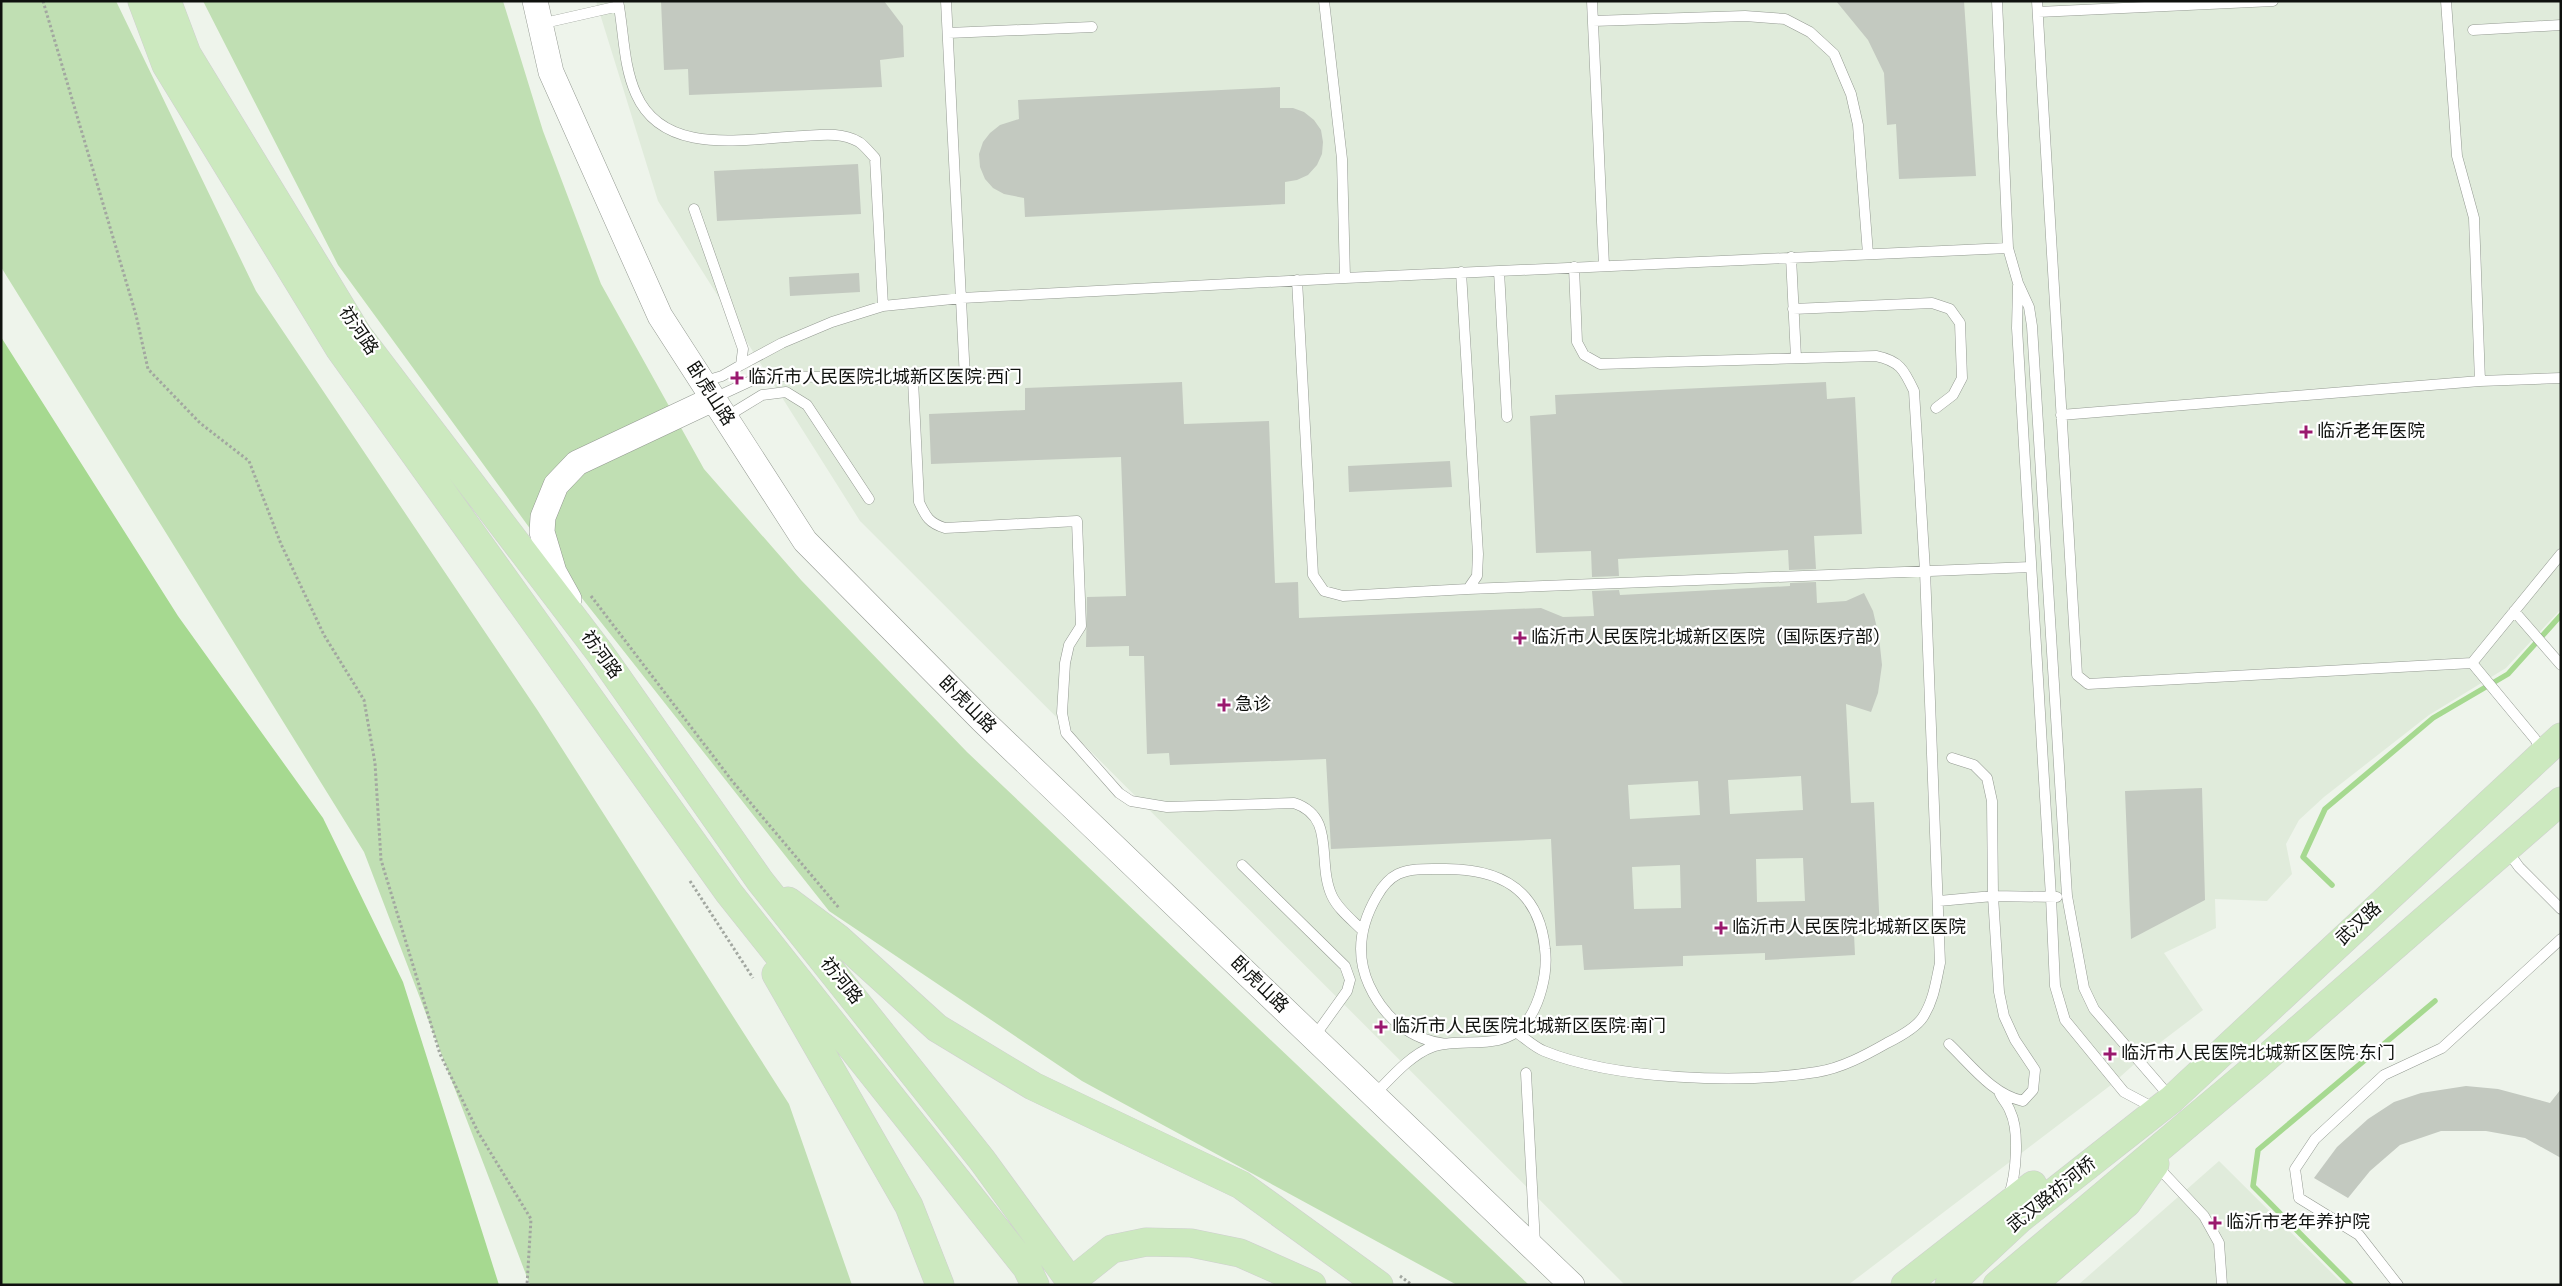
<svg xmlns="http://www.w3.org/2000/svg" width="2562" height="1286" font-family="'Alegreya Sans','Noto Sans SC',sans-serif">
<rect width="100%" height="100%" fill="#eef4eb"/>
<path fill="#e0ebdb" d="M596,1H2561V609L2506,668L2429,715L2324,797L2299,820L2286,844L2292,874L2267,901L2215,899L2216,928L2164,953L2203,1010L2149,1051L2111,1085L1848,1285H1625L860,521L658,201Z
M2219,1161L2344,1285H2078Z"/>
<path fill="#c0dfb3" d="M1,1H116L256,291L538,711L789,1104L852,1285H530L364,852L1,267Z
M203,1H503L543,131L601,284L704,469L801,580L967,752L1529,1285H1457L1082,1081L829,911L566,578L338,265Z"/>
<path fill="#a6d990" d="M1,337L178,616L323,818L403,982L499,1285H1Z"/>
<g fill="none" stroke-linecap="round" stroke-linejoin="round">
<path stroke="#a6d990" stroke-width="5.5" d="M2332,885L2303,857L2325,809L2433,718L2508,674L2561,615
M2351,1285L2253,1186L2258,1150L2435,1001"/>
</g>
<path fill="#c3c9c0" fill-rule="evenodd" d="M661,1H884L903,26L904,57L880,60L882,87L689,95L688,69L664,70Z
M1836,1H1964L1976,176L1899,179L1896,124L1887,125L1884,73L1868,40Z
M1280,87V108H1293L1304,112L1314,120L1321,130L1323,142L1322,154L1317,165L1308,175L1297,180L1285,182V204L1025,217L1024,198L1004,194L993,188L985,179L980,167L979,154L983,142L990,133L1000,125L1019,119L1018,100Z
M858,164L861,214L717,221L714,171Z
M859,273L860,292L790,296L789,277Z
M1182,382L1184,424L1269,421L1275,583L1298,582L1299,618L1541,608L1563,617L1594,616L1592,591L1619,590L1620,595L1790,586V583L1816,582L1817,603L1846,601L1864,593L1873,611L1879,637L1882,665L1878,693L1871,712L1846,704L1851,803L1874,802L1880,932L1854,934L1855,955L1765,960V953L1683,956V966L1584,970L1582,945L1556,946L1551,839L1331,849L1326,759L1170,765L1169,753L1147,754L1144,656H1129V646L1086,647L1087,597L1126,596L1121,457L931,464L929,414L1025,410V388ZM1801,776L1803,810L1730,814L1728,780ZM1698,781L1700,815L1630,819L1628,785ZM1803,858L1805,901L1757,902L1756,859ZM1680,865L1681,908L1634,909L1632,867Z
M1826,382L1827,399L1855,397L1862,534L1814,536L1816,569L1789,570L1788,550L1618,559L1619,576L1592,577L1591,551L1536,553L1530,416L1556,414L1555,395Z
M1450,461L1452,487L1349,492L1348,466Z
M2202,788L2205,900L2131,939L2125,791Z
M2466,1086L2498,1089L2550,1103L2561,1089V1158L2525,1138L2486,1131H2441L2400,1145L2370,1171L2348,1198L2314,1178L2337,1147L2368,1119L2394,1102L2421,1093Z"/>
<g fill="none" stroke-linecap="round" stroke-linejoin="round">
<g stroke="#949a92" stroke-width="11">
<path id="service" d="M618,1C624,32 623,65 636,94C664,158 747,138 803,136C822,135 841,132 859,142C865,146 870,153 875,158L883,306
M946,1L965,379L913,380L919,502C926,517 929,523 945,528L1077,521L1081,626L1069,645L1065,663L1062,713L1066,733L1119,793L1131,801L1167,807L1294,803C1337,817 1316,862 1332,896C1338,909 1352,920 1362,930
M1324,1L1342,159L1345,278
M1592,1L1604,266
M1997,1L2008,248
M2037,1L2077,675L2088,684L2472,663L2561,554
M2446,1L2457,156L2474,218L2480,381
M2038,12L2273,1
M1593,21L1745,16L1785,19L1810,32L1834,54L1851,94L1858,125L1868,254
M540,24L619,6
M2473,30L2561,25
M948,33L1092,27
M694,209L743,349L741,365L722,376L702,382
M1791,257L1796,358
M1499,271L1507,417
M1297,280L1313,575L1324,591L1343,596L1468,589L1477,576L1478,554L1461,272
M2018,286L2017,328L2051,897L2055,986L2065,1020L2124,1092L2156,1109
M1793,309L1932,303L1950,309L1960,323L1962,378L1953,395L1936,408
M741,365L782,343L832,322L883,306L962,298L1345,278L2008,248L2018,283L2029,307L2032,326L2067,896L2084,988L2094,1009L2171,1098
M714,398L755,379L787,376L913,380
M2061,415L2480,381L2561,378
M726,417L762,395L786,392L807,405L869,499
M1468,589L2031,567
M2514,611L2561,665
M2472,663L2535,739L2542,752
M2506,849L2519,867L2561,909
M1242,865L1345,966L1350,980L1347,991L1314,1037
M1939,901L1993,896L2057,897
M1516,1032C1525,1038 1534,1047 1544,1051C1615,1080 1742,1084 1817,1072C1842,1068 1866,1055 1887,1043C1899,1037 1916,1028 1923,1017C1934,1000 1936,981 1940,963L1925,571L1914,391C1904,370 1900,361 1876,356L1600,364L1584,355L1577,342L1574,267
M1949,1044C1971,1065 1993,1095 2023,1101L2033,1090L2035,1070L2015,1040L2004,1016L1999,992L1993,896L1992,801L1987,778L1974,765L1952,758
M1526,1073L1535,1244
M2000,1094C2003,1100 2008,1105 2010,1111C2020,1131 2016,1175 2009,1195
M1374,1095C1390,1079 1410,1055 1432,1047C1461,1036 1501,1053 1525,1024C1540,1005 1548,973 1545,949C1539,888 1499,868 1442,869C1428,869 1411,868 1398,874C1388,879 1382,887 1377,896C1360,925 1355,954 1369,985C1384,1018 1411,1040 1446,1044
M2156,1165L2204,1216L2219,1243L2222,1285
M2398,1285L2359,1235L2299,1198L2295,1169L2315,1139L2384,1075L2442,1048L2561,939"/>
</g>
<g stroke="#949a92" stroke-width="26">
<path id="tertiary" d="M535,1L551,72L660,316L805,541L983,721L1572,1285
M569,599L554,572L542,532L543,517L556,485L577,463L713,399"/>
</g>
<g stroke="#cfcfcf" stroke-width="29">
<path id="primary" d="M142,1L166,65L339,348L729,893L1027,1268L1035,1285
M167,1L187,54L358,335L600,653L760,881L982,1160L1073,1285
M788,901L839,939L937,1028L1033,1086L1241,1185L1379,1285
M776,974L909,1206L940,1285
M1082,1273L1112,1249L1146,1242L1191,1243L1240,1253L1312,1285
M1905,1285L2033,1185
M1949,1285L2021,1218L2172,1099L2561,737
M1997,1285L2258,1065L2561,801
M2032,1285L2127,1203L2155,1164"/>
</g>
<path stroke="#a2a7a0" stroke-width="3" stroke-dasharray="2.5 2.5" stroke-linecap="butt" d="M43,1L136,315L148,369L200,423L249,461L281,544L324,635L364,700L375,763L381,860L440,1054L478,1132L531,1219L527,1285
M591,596L733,782L839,908
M690,881L753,978
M1400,1276L1412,1285"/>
<use href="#service" stroke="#fff" stroke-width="10"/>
<use href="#tertiary" stroke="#fff" stroke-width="25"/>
<use href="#primary" stroke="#cce9bf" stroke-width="28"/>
</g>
<g fill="#9a196e" stroke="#fff" stroke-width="2">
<path d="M734.5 370.5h5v5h5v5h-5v5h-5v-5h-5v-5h5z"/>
<path d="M2303.5 424.5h5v5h5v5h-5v5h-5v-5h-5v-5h5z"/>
<path d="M1517.5 630.5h5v5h5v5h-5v5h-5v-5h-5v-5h5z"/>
<path d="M1221.5 697.5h5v5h5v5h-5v5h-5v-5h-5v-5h5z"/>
<path d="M1718.5 920.5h5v5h5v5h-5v5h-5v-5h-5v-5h5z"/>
<path d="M1378.5 1019.5h5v5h5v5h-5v5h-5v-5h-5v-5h5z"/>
<path d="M2107.5 1046.5h5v5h5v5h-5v5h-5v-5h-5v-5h5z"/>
<path d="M2212.5 1215.5h5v5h5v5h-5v5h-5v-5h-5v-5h5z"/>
</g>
<g text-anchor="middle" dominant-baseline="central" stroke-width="4.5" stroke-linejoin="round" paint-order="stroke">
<g font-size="18" fill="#0f110e" stroke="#fff">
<text transform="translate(358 331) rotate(56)">祊河路</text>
<text transform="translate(710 394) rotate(57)">卧虎山路</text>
<text transform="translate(601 655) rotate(54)">祊河路</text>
<text transform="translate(967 705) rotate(45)">卧虎山路</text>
<text transform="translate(2359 924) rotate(-43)">武汉路</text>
<text transform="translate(841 981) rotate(51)">祊河路</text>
<text transform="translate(1259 985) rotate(44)">卧虎山路</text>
<text transform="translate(2052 1195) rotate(-39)">武汉路祊河桥</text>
</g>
<g font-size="18" fill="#0f110e" stroke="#fff" text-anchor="start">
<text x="748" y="378">临沂市人民医院北城新区医院·西门</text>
<text x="2317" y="432">临沂老年医院</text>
<text x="1531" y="638">临沂市人民医院北城新区医院（国际医疗部）</text>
<text x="1235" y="705">急诊</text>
<text x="1732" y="928">临沂市人民医院北城新区医院</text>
<text x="1392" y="1027">临沂市人民医院北城新区医院·南门</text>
<text x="2121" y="1054">临沂市人民医院北城新区医院·东门</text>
<text x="2226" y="1223">临沂市老年养护院</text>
</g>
</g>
<rect width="2562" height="1286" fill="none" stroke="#0f110e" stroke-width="5"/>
</svg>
